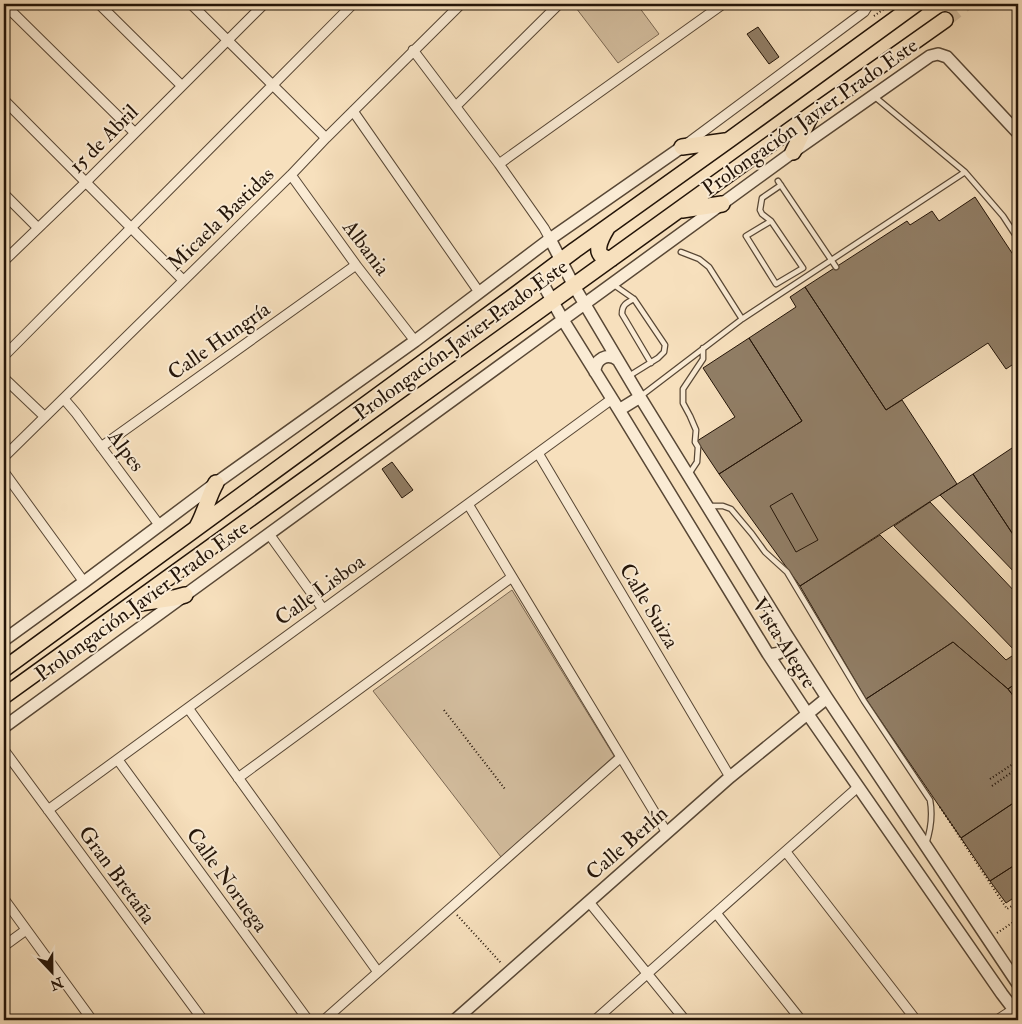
<svg xmlns="http://www.w3.org/2000/svg" width="1022" height="1024" font-family="'IM FELL Double Pica',serif">
<rect width="100%" height="100%" fill="#f7e0bd"/>
<filter id="stains"><feTurbulence type="fractalNoise" baseFrequency=".004" numOctaves="4"/><feColorMatrix values="0 0 0 0 .2 0 0 0 0 .09 0 0 0 0 .02 0 0 0 .5 -.17"/></filter>
<radialGradient id="worn" r=".72"><stop offset=".6" stop-color="#630" stop-opacity="0"/><stop offset="1" stop-color="#630" stop-opacity=".3"/></radialGradient>
<path fill="#d3bd9e" stroke="#7b6853" d="M573,4H643L639,7L659,34L618,63Z
M512,590L614,756L501,857L373,691Z"/>
<path fill="#917e66" stroke="#231408" d="M758,27L779,57L769,64L747,34Z
M975,197L1018,262V361L1006,369L988,343L886,410L805,287L907,221L910,225L932,211L939,221Z
M805,287L886,410L902,400L957,484L800,586L719,474L802,421L749,338L796,307L790,297Z
M749,338L802,421L719,474L697,441L735,417L703,368Z
M1018,444V542L973,474Z
M392,462L413,490L402,498L382,469Z
M973,474L1018,542V576L940,495Z
M792,493L818,540L796,552L770,506Z
M930,502L1018,595V652L1017,653L894,526Z
M880,535L1006,660L1018,652V682L1008,689L953,642L866,699L800,586Z
M953,642L1008,689L1018,702V800L961,838L866,699Z
M1018,682V702L1008,689Z
M1018,800V863L990,881L961,838Z
M1018,800V814L1012,804Z
M1018,863V895L1006,903L990,881Z"/>
<g fill="none" stroke-linecap="round" stroke-linejoin="round">
<path stroke="#d7c1a2" stroke-width="15" stroke-dasharray="15 8" stroke-linecap="butt" d="M945,20L965,4"/>
<g stroke="#584735" stroke-width="7">
<path id="service" d="M875,97L965,172L1003,216L1018,239
M778,181L836,267
M771,221L746,236L776,284L803,268L771,221L762,214L760,210L762,198L781,185
M681,252L699,259L709,267L742,319
M614,285L634,299L665,345L664,352L658,358L629,376
M634,299C626,303 622,305 622,314L651,363
M641,396L742,319L965,172
M689,474L697,462L698,447L695,442L696,430L690,416L683,403V389L703,359V348
M709,506H723L731,509L752,534L765,552L787,572L864,701L930,800C933,816 931,829 926,844"/>
</g>
<g stroke="#584735" stroke-width="11">
<path id="minor" d="M4,4L135,133
M99,4L182,86
M191,4L326,138
M413,50L499,164L544,228L550,239
M4,100L183,280
M456,106L559,4
M353,111L479,292
M685,145L864,12L869,4
M499,164L723,4
M291,175L356,265L415,341
M4,194L38,228
M4,261L85,183L264,4
M4,356L353,4
M4,378L45,417
M64,399L76,413L160,526
M101,447L356,265
M538,453L730,777
M4,457L291,175L326,138L461,4
M4,472L84,582
M468,504L667,833
M269,534L323,609
M188,708L378,972
M4,750L203,1020
M118,760L308,1020
M238,778L512,577
M48,810L612,399
M786,852L916,1020
M4,899L92,1020
M589,902L685,1020
M716,913L801,1020
M4,946L26,930
M324,1020L621,757
M595,1020L858,787
M997,1020L1014,1009"/>
</g>
<g stroke="#584735" stroke-width="14">
<path id="tertiary" d="M550,239L574,286L640,397L786,634L827,698L1018,984
M539,277L563,320L619,410L768,654L807,713L1002,994L1018,1015
M595,372C595,359 607,352 618,360
M619,410L640,397
M4,640L84,582L216,483L415,341L550,239L682,147
M768,654C780,656 790,648 786,635
M4,727L793,152L930,56L938,54L947,57L1018,133
M455,1020L730,777L827,698"/>
</g>
<g stroke="#231408" stroke-width="18">
<path id="primary" d="M682,147L725,141
M793,152L810,117
M682,210L722,204
M607,228C601,238 590,257 611,259
M197,527C205,513 208,497 216,483
M133,604L174,598L185,595
M4,669L511,298L575,250L729,140L916,4
M4,696L812,114L945,20"/>
</g>
<path stroke="#231408" stroke-width="2" stroke-dasharray="1 2.5" stroke-linecap="butt" d="M874,16L891,4
M444,710L505,789
M990,779L1016,762
M992,786L1015,770L1016,762
M940,807L1007,909L1018,902
M457,915L501,963
M997,933L1018,919"/>
<use href="#service" stroke="#faebd4" stroke-width="4.5"/>
<use href="#minor" stroke="#faebd4" stroke-width="9"/>
<use href="#tertiary" stroke="#faebd4" stroke-width="11"/>
<use href="#primary" stroke="#f7e0bd" stroke-width="15"/>
</g>
<g text-anchor="middle" dominant-baseline="central" stroke-width="4" stroke-linejoin="round" paint-order="stroke">
<g font-size="21" fill="#231408" stroke="#faebd4">
<text transform="translate(810 117) rotate(-35)">Prolongación Javier Prado Este</text>
<text transform="translate(104 139) rotate(-45)">15 de Abril</text>
<text transform="translate(221 219) rotate(-44)">Micaela Bastidas</text>
<text transform="translate(366 248) rotate(53)">Albania</text>
<text transform="translate(461 340) rotate(-36)">Prolongación Javier Prado Este</text>
<text transform="translate(219 341) rotate(-35)">Calle Hungría</text>
<text transform="translate(126 451) rotate(53)">Alpes</text>
<text transform="translate(320 590) rotate(-36)">Calle Lisboa</text>
<text transform="translate(142 601) rotate(-36)">Prolongación Javier Prado Este</text>
<text transform="translate(649 606) rotate(59)">Calle Suiza</text>
<text transform="translate(784 643) rotate(58)">Vista Alegre</text>
<text transform="translate(627 843) rotate(-41)">Calle Berlín</text>
<text transform="translate(117 875) rotate(54)">Gran Bretaña</text>
<text transform="translate(227 880) rotate(54)">Calle Noruega</text>
</g>
</g>
<rect width="1022" height="1024" fill="none" stroke="#f7e0bd" stroke-width="20"/>
<rect x="5" y="5" width="1012" height="1014" fill="none" stroke="#231408" stroke-width="2.5"/>
<rect x="10" y="10" width="1002" height="1004" fill="none" stroke="#231408"/>
<g transform="translate(52 972) rotate(158)" stroke="#faebd4" stroke-width="4" paint-order="stroke">
<path d="M0-4L9 19L0 12L-9 19Z" fill="#231408"/>
<text y="-8" font-size="14" font-weight="bold" text-anchor="middle" fill="#231408">N</text>
</g>
<rect width="100%" height="100%" filter="url(#stains)"/>
<rect width="100%" height="100%" fill="url(#worn)"/>
</svg>
